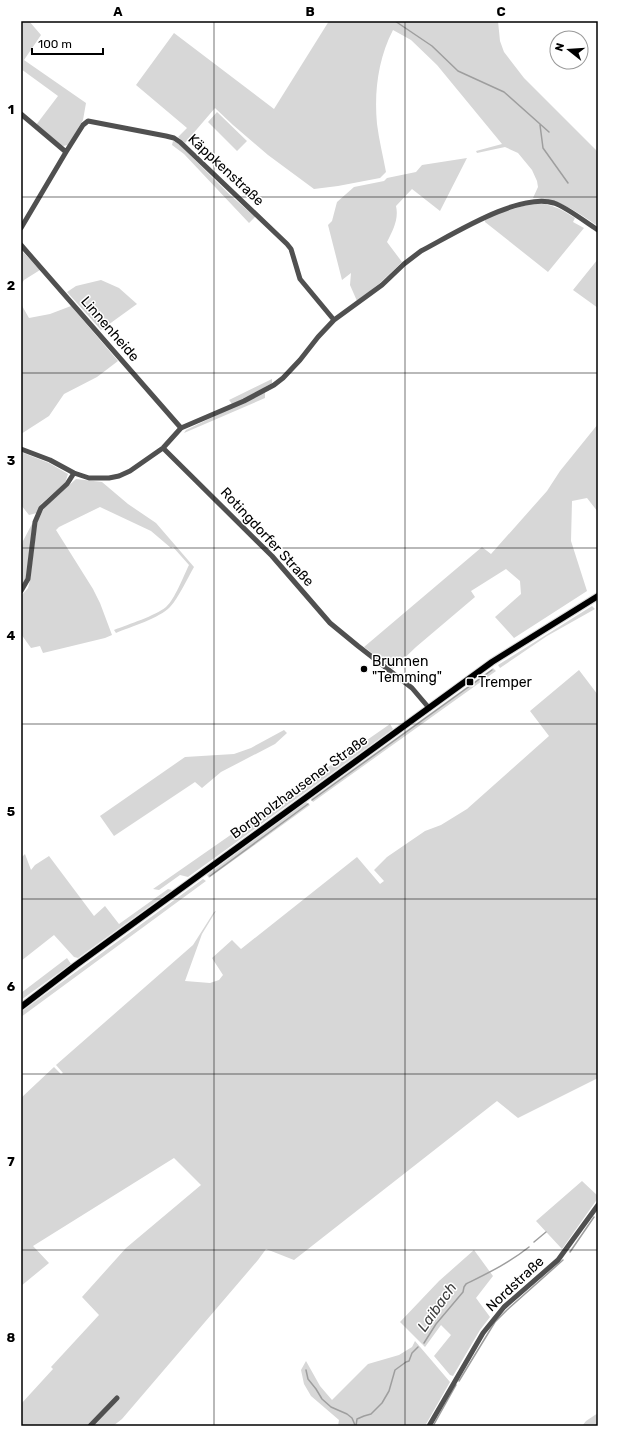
<svg xmlns="http://www.w3.org/2000/svg" width="619" height="1447" font-family="Rubik,sans-serif">
<rect width="100%" height="100%" fill="#fff"/>
<path fill="#d7d7d7" d="M21,21H29L41,35L24,60L86,103L83,120L68,145L63,146L36,125L58,96L21,69Z
M329,21H498L500,41L504,52L524,78L598,152V226C576,212 561,199 533,198L538,187L537,181L532,170L518,153L505,147L477,153L476,151L502,144L437,65L411,40L393,30C378,59 374,92 377,124C379,140 383,156 386,172L380,178L338,186L314,189L268,155L233,125L215,108L185,143L178,137L187,128L136,85L174,33L274,109Z
M217,112L247,141L237,151L208,122Z
M173,141L178,143L229,194L255,217L249,223L184,154L172,145Z
M467,158L440,211L412,189L396,206C399,219 393,230 387,242L402,262L380,283L357,301L350,285L351,273L342,280L328,225L332,221L337,202L354,187L384,181L387,178L416,172L422,165Z
M533,203C552,204 559,208 575,218L573,222L584,228L548,272L485,222V220L496,214Z
M21,250L40,270L24,280L21,285Z
M598,259V308L573,290Z
M101,280L119,288L137,304L101,330L67,292L76,286Z
M21,304L29,318L50,314L71,306L118,361L97,377L64,394L49,416L21,434Z
M272,379V383L244,399L232,404L229,400Z
M265,392V398L184,433L186,430Z
M598,424V512L587,498L572,501L571,541L587,591L514,638L495,617L521,594L520,581L506,569L471,591L475,597L416,647L393,669L364,647L482,547L491,554L547,491L560,471Z
M21,452L49,463L68,474L65,483L41,504L37,513L29,515L21,505Z
M76,479L102,482L128,504L156,523L194,567C187,579 179,597 170,607C160,618 130,627 116,633L114,630C129,624 155,616 166,607C175,599 183,577 189,565L173,547L171,548L151,531L100,507L59,527L56,530L93,589L100,603L112,635L105,638L43,653L40,646L31,648L21,634V596L28,588L30,580L37,523L44,508Z
M33,522L26,579L21,588V550L23,541Z
M592,606L595,609L547,636L500,668L498,665Z
M493,668L496,671L313,802L311,799Z
M579,670L598,695V1078L518,1118L497,1101L294,1260L266,1249L258,1260L122,1419L113,1426H21V1404L53,1369L51,1367L99,1315L82,1297L126,1248L201,1185L174,1158L33,1246L49,1263L21,1286V1098L54,1067L61,1074L63,1073L56,1065L193,945L214,912L216,911L202,934L185,981L210,983L219,980L223,975L212,958L232,940L241,949L357,857L380,884L384,881L374,870L387,857L425,831L441,825L467,809L549,736L530,711Z
M390,724L393,729L188,877L180,875L159,890L153,889Z
M284,730L287,733L275,744L221,772L202,788L195,782L114,836L100,816L185,757L234,754L251,748Z
M306,802L310,805L209,878L207,875Z
M25,854L31,870L35,865L49,856L94,916L105,906L119,924L168,889L172,890L78,958L74,957L54,935L21,961V858Z
M203,879L206,881L21,1017V1012Z
M67,958L71,964L21,1000V993Z
M582,1181L598,1196V1198L562,1249L536,1221Z
M474,1250L493,1276L476,1298L490,1317L480,1330L453,1376L450,1375L434,1356L451,1335L441,1325L425,1347L400,1322L439,1281Z
M415,1341L450,1382L425,1426H338L339,1420L311,1396L304,1384L301,1370L306,1361L320,1386L332,1400L368,1364L399,1355L412,1347Z
M598,1413V1426H582L586,1421Z"/>
<g fill="none" stroke-linecap="round" stroke-linejoin="round">
<path stroke="#9e9e9e" stroke-width="1.5" d="M395,21L432,46L458,71L504,92L549,132
M540,125L543,148L568,183
M312,800L492,670
M210,876L308,804
M534,1242L546,1232
M570,1252L594,1217
M424,1343L436,1324L463,1292L464,1287L466,1284C488,1273 509,1263 529,1247
M306,1370L308,1379L316,1389L322,1399L331,1407L347,1414L352,1418L355,1425
M459,1381L495,1322L507,1310L563,1260
M356,1426L357,1419L364,1416L371,1414L382,1403L389,1391L395,1370L406,1362L409,1361L412,1353L418,1347
M433,1426L456,1385"/>
<g stroke="#dbdbdb" stroke-width="8">
<path id="major" d="M21,1007L76,965L492,662L598,596"/>
</g>
<path stroke="#505050" stroke-width="5" d="M21,114L66,152L21,228
M66,152L83,125L88,121L166,136L174,138L180,142L287,244L291,249L300,279L334,320
M21,245L181,428
M163,448L272,556L330,623L358,646L412,688L429,708
M21,449L50,460L74,473L89,478H109L119,476L130,471L163,448L181,428L244,401L274,385L283,378L300,360L318,337L334,320L382,285L404,264L421,251C452,235 519,192 554,203C568,208 585,222 598,230
M21,591L28,579L35,522L41,508L67,484L74,473
M90,1426L117,1398
M429,1426L483,1333L504,1307L558,1260L598,1205"/>
<use href="#major" stroke="#000" stroke-width="6"/>
</g>
<path fill="none" stroke="#000" stroke-width="1" stroke-opacity="0.55" d="M214,21V1426M405,21V1426M21,197H598M21,373H598M21,548H598M21,724H598M21,899H598M21,1074H598M21,1250H598"/>
<g fill="#000" stroke="#fff" stroke-width="1.5">
<circle cx="364" cy="669" r="4"/>
<rect x="466" y="678" width="8" height="8" rx="2"/>
</g>
<g text-anchor="middle" dominant-baseline="central" stroke-width="3" stroke-linejoin="round" paint-order="stroke">
<g font-size="14" fill="#000" stroke="#fff">
<text transform="translate(226 170) rotate(43)">Käppkenstraße</text>
<text transform="translate(110 329) rotate(49)">Linnenheide</text>
<text transform="translate(267 537) rotate(47)">Rotingdorfer Straße</text>
<text transform="translate(299 787) rotate(-36)">Borgholzhausener Straße</text>
<text transform="translate(515 1284) rotate(-43)">Nordstraße</text>
</g>
<g font-size="14" fill="#000" stroke="#fff" text-anchor="start">
<text x="372" y="661">Brunnen<tspan x="372" dy="16">"Temming"</tspan></text>
<text x="478" y="682">Tremper</text>
</g>
<g font-size="15" font-style="italic" fill="#3f3f3f" stroke="#fff">
<text transform="translate(437 1307) rotate(-55)">Laibach</text>
</g>
</g>
<rect width="619" height="1447" fill="none" stroke="#ffffff" stroke-width="44"/>
<g transform="translate(569 50) rotate(287)"><circle r="19" fill="#ffffff" stroke="#999999"/>
<path d="M0-3L7 15L0 10L-7 15Z" fill="#000000"/>
<text y="-6" font-size="11" font-weight="bold" text-anchor="middle" fill="#000000">N</text>
</g>
<path d="M32 48v6h71v-6" fill="none" stroke="#000000" stroke-width="2"/>
<text x="38" y="48" font-size="12" fill="#000000" stroke="#ffffff" stroke-width="3" paint-order="stroke">100 m</text>
<rect x="22" y="22" width="575" height="1403" fill="none" stroke="#000" stroke-width="1.5"/>
<g font-size="13" text-anchor="middle" font-weight="bold" fill="#000">
<text x="118" y="16">A</text>
<text x="310" y="16">B</text>
<text x="501" y="16">C</text>
<text x="11" y="114">1</text>
<text x="11" y="290">2</text>
<text x="11" y="465">3</text>
<text x="11" y="640">4</text>
<text x="11" y="816">5</text>
<text x="11" y="991">6</text>
<text x="11" y="1166">7</text>
<text x="11" y="1342">8</text>
</g>
</svg>
